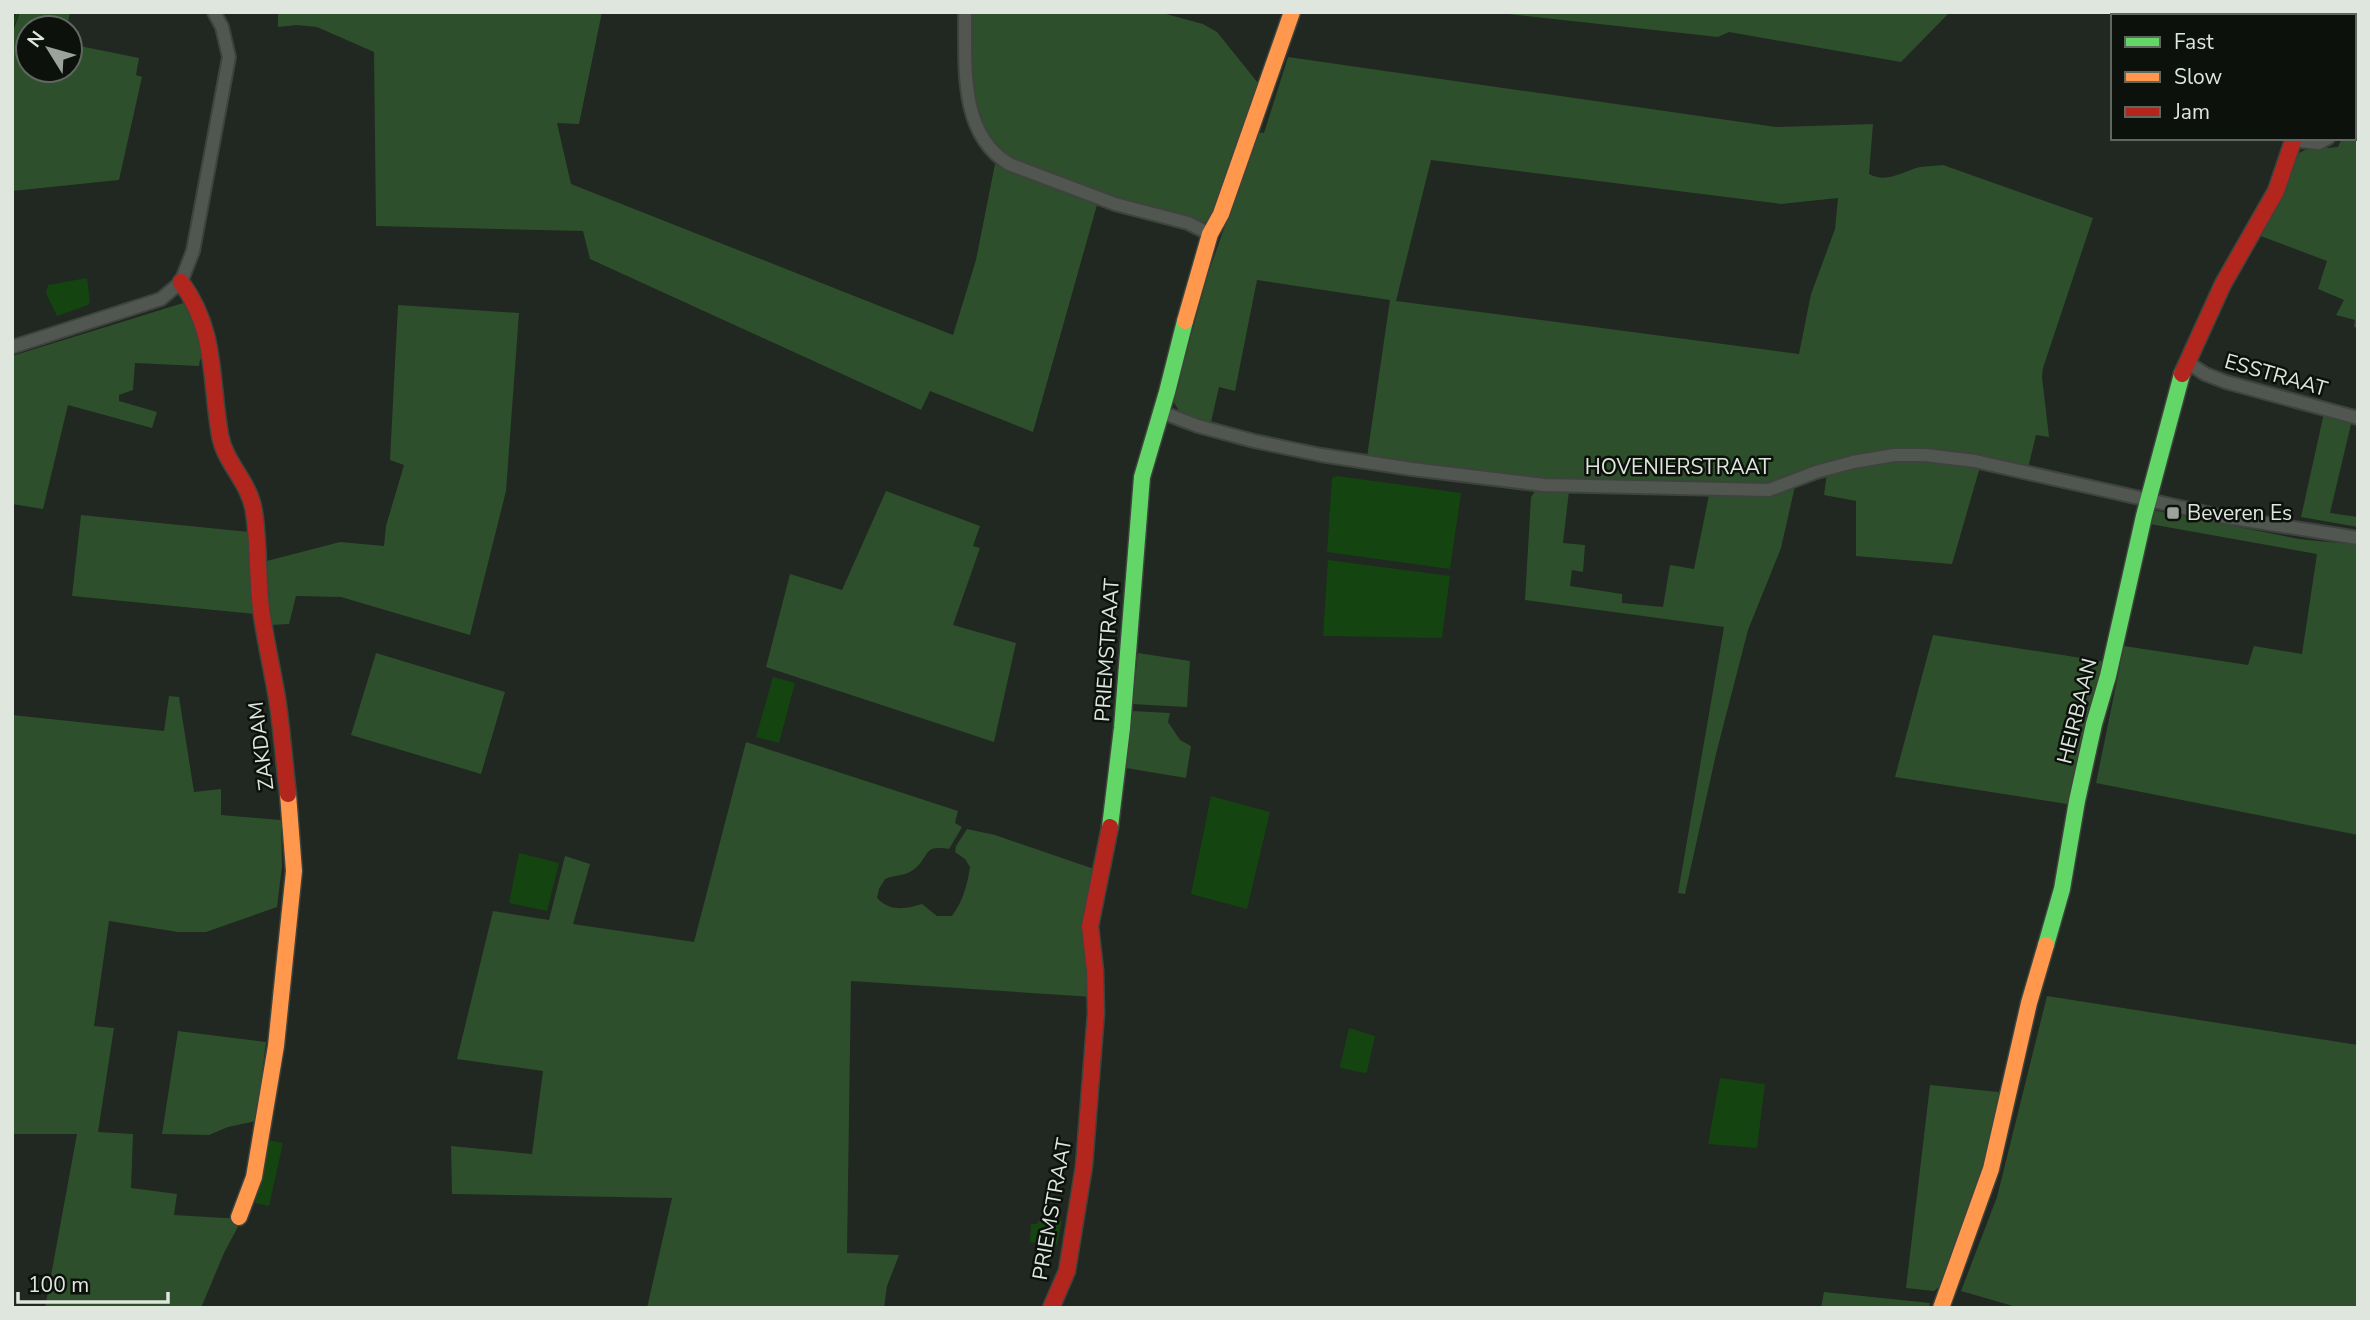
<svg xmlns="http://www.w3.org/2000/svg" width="2370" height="1320" font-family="'Nunito Sans',sans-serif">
<rect width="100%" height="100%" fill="#212721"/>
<path fill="#2e4f2b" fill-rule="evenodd" d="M20,12H70L67,28H28V70H70V44L139,58L136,75L142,77L119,180L12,191V34Z
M278,12H602L579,124L557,123L571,184L953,335L976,260L995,164L1097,205L1033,432L930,391L921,410L590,259L583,231L376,226L374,52L317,27L297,25L278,27Z
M970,12H1166V14L1203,24L1217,32L1262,88L1217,212L1207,222H1199L1104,195L1020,163L1003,155L993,146L977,113L973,93Z
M1490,12H1950L1901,62L1729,32L1718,37Z
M1288,57L1776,127L1873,124L1869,174C1887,184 1903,171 1920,167C1927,166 1935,166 1943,165L2093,218L2043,368L2042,377L2049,437L2036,435L2028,468L1913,449L1756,487L1547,481L1367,457L1390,300L1257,280L1235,391L1219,387L1211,422L1181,414L1173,401L1208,274L1258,132L1264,133ZM1431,160L1781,204L1838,198L1835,229L1811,294L1799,354L1396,301Z
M2358,122V328L2354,327L2355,320L2336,315L2344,300L2318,289L2327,261L2258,235L2299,153L2305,150L2338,147L2342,138H2354V125Z
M183,303L192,309L204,356L200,360L199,366L135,363L133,390L119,395V401L157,412L152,428L68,405L43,509L12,504V356Z
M398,305L519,313L506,491L470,635L341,597L296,596L289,624L271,625L263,562L340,542L384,546L386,526L404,465L390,460Z
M2324,413L2352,420L2330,513L2358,517V527L2301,517Z
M1895,459H1914L1980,467L1952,564L1856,556V501L1824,495L1827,473Z
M1795,486L1781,548L1748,630L1716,754L1685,894L1678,893L1724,627L1525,600L1531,497L1535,491H1569L1563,543L1585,545L1583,572L1572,570L1570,586L1622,594V603L1663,607L1670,565L1694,569L1709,495H1758Z
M886,491L980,526L973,546L980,548L953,625L1016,643L994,742L766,667L790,574L842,590Z
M2153,510L2299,539L2358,545V835L2096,783L2124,646L2248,665L2254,646L2302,654L2317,554L2150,524Z
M81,515L249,532L255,614L72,596Z
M1933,635L2107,662L2073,805L1895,777Z
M376,653L505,692L481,774L351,735Z
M1138,653L1190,661L1187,707L1132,704Z
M169,696L179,697L194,792L221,789V815L281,820L282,866L277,907L206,932H178L109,921L94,1026L114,1028L98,1132L133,1134L131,1188L177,1194L174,1215L242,1219L224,1253L201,1308H45L77,1134H12V715L164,731Z
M1131,711L1170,713L1168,722L1180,740L1191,746L1186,778L1126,768Z
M746,742L958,811L955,823L962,827L949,849C921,844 931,857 913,870C905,876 894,875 885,879L879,889L877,898C890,912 906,909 922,904L937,916H952C963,901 967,886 970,867L965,859L955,852L956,846L967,829L995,835L1097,870L1093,997L851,981L847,1253L899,1255L887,1286L884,1308H647L672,1198L452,1194L451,1146L532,1154L543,1071L457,1059L493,911L549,920L565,856L590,864L573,924L694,942Z
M2047,996L2358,1045V1308H2100V1306L2020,1308L1961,1291L1997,1197Z
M178,1031L266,1042L256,1121L228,1127L209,1135L162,1134Z
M1930,1085L2008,1093L1949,1279L1934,1291L1906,1288Z
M1824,1292L1930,1303L1929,1308H1821Z"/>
<path fill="#144510" d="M87,278L90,302L88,305L57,316L46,293L48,285Z
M1337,476L1461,493L1450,569L1327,552L1332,478Z
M1328,560L1450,576L1442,638L1323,636Z
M773,677L795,683L779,743L756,737Z
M1211,796L1270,812L1247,909L1191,894Z
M519,853L559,863L547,911L509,903Z
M1349,1028L1375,1036L1367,1072L1364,1073L1341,1068L1340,1066Z
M1720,1078L1765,1084L1757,1148L1708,1144Z
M269,1140L283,1143L269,1206L255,1203Z
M1055,1218L1062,1221L1057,1245L1030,1242L1031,1224H1037L1040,1219Z"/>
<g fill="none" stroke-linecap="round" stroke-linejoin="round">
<path stroke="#144510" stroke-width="2.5" d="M12,27L18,12"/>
<g stroke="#3d433d" stroke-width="16">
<path id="street" d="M965,12C966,64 958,133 1009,164L1115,204L1188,223L1210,234
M2316,16V12
M2354,117L2358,114
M2293,140L2319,143L2328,138
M12,347L161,299L181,282L193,251L229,57L222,27L214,12
M2187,362L2205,374L2226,382L2358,418
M1161,412L1198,426L1254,441L1321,455L1412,469L1544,485L1769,490L1816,472L1853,462L1894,455H1925L1975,461L2220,516L2358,538"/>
</g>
<g stroke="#3d433d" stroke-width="19">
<path id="fast" d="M1110,827L1122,728L1142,477L1167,392L1185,321
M2046,945L2062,889L2077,801L2094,724L2108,676L2144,516L2182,374"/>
</g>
<g stroke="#3d433d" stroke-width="19">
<path id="slow" d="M1185,321L1210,234L1221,214L1292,12
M239,1217L254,1177L276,1046L294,871L288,794
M1941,1308L1991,1169L2029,1003L2046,945"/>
</g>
<g stroke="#3d433d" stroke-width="19">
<path id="jam" d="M181,282C217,331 210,379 220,435C225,464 250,482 254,512C259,544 257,577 261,609C265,639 272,668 277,698C282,730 284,762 288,794
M2182,374L2223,284L2276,191L2294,138
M1051,1308L1067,1271L1084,1166L1096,1013L1095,970L1090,926L1110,827"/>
</g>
<use href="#street" stroke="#515651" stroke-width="12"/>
<use href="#fast" stroke="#63d668" stroke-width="16"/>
<use href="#slow" stroke="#ff974d" stroke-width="16"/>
<use href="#jam" stroke="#b3261e" stroke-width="16"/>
</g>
<rect fill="#9ca39c" stroke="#0c110c" stroke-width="2.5" x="2166" y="506" width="14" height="14" rx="3.5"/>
<g text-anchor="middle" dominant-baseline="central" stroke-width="5" stroke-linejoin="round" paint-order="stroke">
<g font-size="21" fill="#dfe6de" stroke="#0c110c">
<text transform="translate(2276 375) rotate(16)">ESSTRAAT</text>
<text x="1678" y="467">HOVENIERSTRAAT</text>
<text transform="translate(1107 650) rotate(-86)">PRIEMSTRAAT</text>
<text transform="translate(2077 711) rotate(-76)">HEIRBAAN</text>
<text transform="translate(261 746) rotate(-97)">ZAKDAM</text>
<text transform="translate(1052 1209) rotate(-80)">PRIEMSTRAAT</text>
</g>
<g font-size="21" fill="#dfe6de" stroke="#0c110c" text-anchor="start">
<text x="2187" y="513">Beveren Es</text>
</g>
</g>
<rect width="2370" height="1320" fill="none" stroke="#dfe6de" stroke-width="28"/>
<rect x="2111" y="14" width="245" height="126" fill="#0c110c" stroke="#606660" stroke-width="2"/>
<rect x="2125" y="37" width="35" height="10" fill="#63d668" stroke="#606660" stroke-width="2"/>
<text x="2174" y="49" font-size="21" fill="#dfe6de">Fast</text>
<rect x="2125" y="72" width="35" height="10" fill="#ff974d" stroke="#606660" stroke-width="2"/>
<text x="2174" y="84" font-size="21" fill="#dfe6de">Slow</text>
<rect x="2125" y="107" width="35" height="10" fill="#b3261e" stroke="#606660" stroke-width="2"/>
<text x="2174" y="119" font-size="21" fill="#dfe6de">Jam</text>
<g transform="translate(49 49) rotate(307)"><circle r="33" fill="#0c110c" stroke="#606660" stroke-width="2"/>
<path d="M0-5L12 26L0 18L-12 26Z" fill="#9ca39c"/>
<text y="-10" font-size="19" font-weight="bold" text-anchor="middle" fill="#dfe6de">N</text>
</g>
<path d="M18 1292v10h150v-10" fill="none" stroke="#dfe6de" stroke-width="3.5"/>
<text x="28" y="1292" font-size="21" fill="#dfe6de" stroke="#0c110c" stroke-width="5" paint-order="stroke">100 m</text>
</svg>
